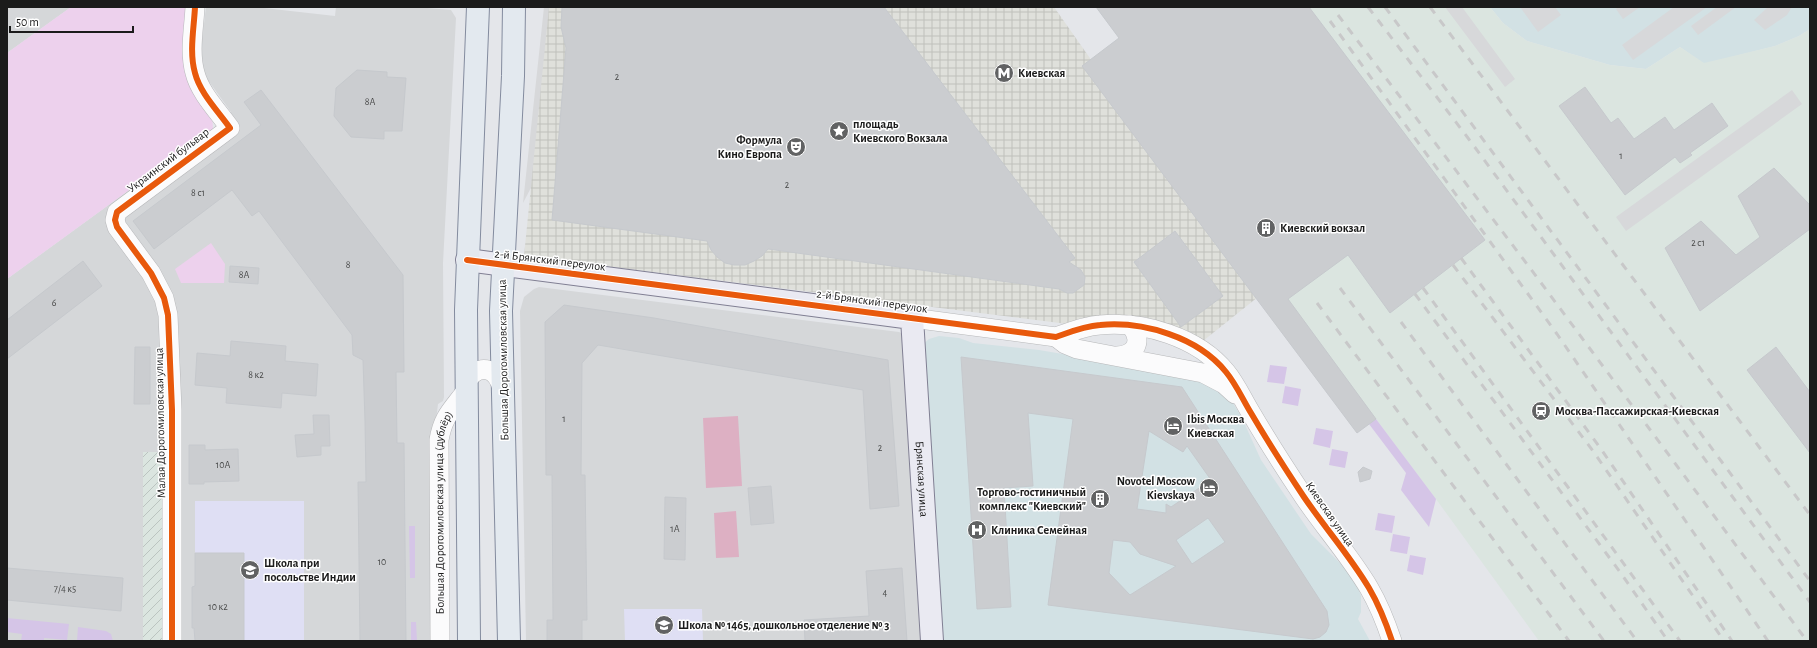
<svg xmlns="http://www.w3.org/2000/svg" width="1817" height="648" font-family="'Alegreya Sans',sans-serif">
<defs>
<pattern id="industrial-furrows" width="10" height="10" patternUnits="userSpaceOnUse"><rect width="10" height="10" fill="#dbe5e0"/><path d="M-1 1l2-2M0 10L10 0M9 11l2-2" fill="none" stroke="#bbc4c0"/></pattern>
<pattern id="plaza-grid" width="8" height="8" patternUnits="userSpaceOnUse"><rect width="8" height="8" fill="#dfe0db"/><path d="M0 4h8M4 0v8" fill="none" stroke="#bfc0bb"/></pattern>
</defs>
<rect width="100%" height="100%" fill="#e4e6ea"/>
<path fill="#d5d7d9" d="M7,7H71L7,53Z
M206,7H255L335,16L336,7H415L451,10L456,18L443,263L444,397L443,401L438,404L434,436L436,641H7V279L213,129L231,112L205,76L200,56Z
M539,287L899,332L903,334L927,641H526L520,311L524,297L534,289Z"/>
<path fill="#d2e1e4" d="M1490,7H1810V29L1799,36L1775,46L1704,64L1680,47L1646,69L1610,65L1527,41L1503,23Z
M939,336L959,338L973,343L1039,350L1116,363L1202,379L1227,393L1242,418L1261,460L1311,534L1347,570L1356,582L1361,596V612L1358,619L1370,641H938L922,345L929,339Z"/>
<path fill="url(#industrial-furrows)" d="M143,452H162L163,641H143Z"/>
<path fill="#dfdff4" d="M195,501H304V641H195L194,628H192V587L195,586Z
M624,609H702L703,641H625Z"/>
<path fill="#dbe5e0" d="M1096,7H1490L1503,23L1527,41L1610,65L1646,69L1680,47L1704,63L1775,46L1799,36L1810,29V641H1539L1436,499L1376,419L1082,66L1119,38Z"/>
<path fill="#d5c5e7" d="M1270,365L1287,367L1284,384L1267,382Z
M1285,386L1301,389L1298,406L1282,403Z
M1376,419L1436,499L1429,527L1401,490L1406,473L1369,424Z
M1316,428L1333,431L1330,448L1313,444Z
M1332,449L1348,452L1345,468L1329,465Z
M1378,513L1395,516L1392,533L1375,530Z
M409,526H415V578H410Z
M1393,534L1410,537L1407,554L1390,551Z
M1410,555L1426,558L1423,575L1407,571Z
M7,618L69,624L67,640L44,638V641H21L22,634L7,632Z
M411,622H416L417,641H411Z
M78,627L106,631L111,634L113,641H77Z"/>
<path fill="#edd1ed" d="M71,7H188L212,115L213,129L7,279V53Z
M211,243L225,264L224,283H181L175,269Z"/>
<path fill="#ddb0c3" d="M738,416L742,486L706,488L703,418Z
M736,511L739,557L716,558L714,513Z"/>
<path fill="#d7d8da" d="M544,7H555L534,182L523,203Z
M1445,7H1462L1515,79L1505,87Z
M1520,7H1555L1561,15L1538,32Z
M1618,7H1640L1623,19L1616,9Z
M1674,7H1707L1633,60L1622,45Z
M1717,7H1736L1698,35L1691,26Z
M1768,7H1792L1787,15L1765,30L1754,20Z
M1792,90L1802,104L1626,231L1616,217Z"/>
<path fill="url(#plaza-grid)" d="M549,7H1054L1258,297L1203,341L524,256Z"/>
<path fill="#cbcdd0" stroke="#c6c9cd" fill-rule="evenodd" d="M562,7H884L1075,258L1069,262L1081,270L1085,277L1084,285L1073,293H1067L1059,289L768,249L762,256L754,261L745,265H734L725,263L717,257L711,250L707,241L552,220L566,48L561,27Z
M1096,7H1309L1485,240L1390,313L1348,255L1288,299L1376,419L1357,433L1082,66L1119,38Z
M357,70L387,72V77L406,78L402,131H384V139L351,137L334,116L336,88Z
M1585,87L1611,123L1618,118L1634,139L1665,117L1674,130L1712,103L1728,126L1690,153L1692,155L1680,163L1675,157L1625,195L1559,106Z
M261,90L403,275L404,372H396L397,443H404L406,641H360L358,482H366L365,421L363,360L353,355L352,335L259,211L252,216L232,190L154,249L133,221L261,125L244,102Z
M1774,168L1810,205V229L1700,311L1665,248L1701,221L1736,255L1760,237L1738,196Z
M1175,231L1223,296L1181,327L1134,262Z
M83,261L102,286L7,359V320Z
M230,266L259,268L258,284L229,282Z
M564,305L654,318L888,360L899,506L870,509L863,390L598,345L582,363L581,475H585L587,620H582V641H547V620H553L552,475H546L545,322Z
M231,341L286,346L285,361L318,364L316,396L282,393L281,408L226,403L227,388L195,385L197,353L230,356Z
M135,347H150V404H134Z
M1776,347L1810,392V453L1747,370Z
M961,357L1182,387L1327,611L1329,625L1326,632L1320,637L1313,639L1048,605L1073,419L1028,413L1033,486L1004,488L1011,607L977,609ZM1149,431L1183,452L1187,446L1211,480L1171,507L1166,504V513L1137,509ZM1208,518L1225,542L1192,564L1176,540ZM1113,540L1130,542L1140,554L1176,566L1130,595L1109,573Z
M313,415H329L330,446H321V455L297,457L295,435L314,434Z
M189,445H205V450L238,449L239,481L204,482V484H189Z
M1363,467L1372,471L1370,479L1360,482L1358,472Z
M771,486L774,523L751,525L748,488Z
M665,497L686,498L685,560L664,559Z
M195,553H244V641H195L194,628H192V587L195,586Z
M7,568L123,578L121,611L7,600Z
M902,568L907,641H805L804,620L869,616L866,571Z"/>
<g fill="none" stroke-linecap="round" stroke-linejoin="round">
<g stroke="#b7b8ba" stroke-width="20">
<g id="street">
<path d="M912,318L1056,337C1070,332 1084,326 1100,325C1143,321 1198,337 1226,372C1236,384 1243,400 1251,413C1268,442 1286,470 1304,497C1325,528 1350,556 1369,588C1379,605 1386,623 1392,641"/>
<path d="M1056,337L1065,344L1077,349L1203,373L1224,384L1235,394"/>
<path d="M1117,356C1137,355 1143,340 1130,325"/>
<path d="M466,382C478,363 496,366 502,388"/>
<path d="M172,641V410L168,315L164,298L151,273L117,227L115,220L117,212L230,128C218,111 200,93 195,73C189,52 194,28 195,7"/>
<path id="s1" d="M440,641L439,440C443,416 452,410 466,391"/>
</g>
</g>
<g stroke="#807f93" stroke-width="24">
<g id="secondary">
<path id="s2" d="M467,260L912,318L932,641"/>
</g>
</g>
<g stroke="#838b9e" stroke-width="24">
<path id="primary" d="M469,641L466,310L478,7
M509,641L501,311L513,76L514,7"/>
</g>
<use href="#street" stroke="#fbfbfc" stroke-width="19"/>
<use href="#secondary" stroke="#eaeaf2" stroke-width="22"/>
<use href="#primary" stroke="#e3e9ef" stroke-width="22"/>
<path stroke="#c8c8c9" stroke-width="3" stroke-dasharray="8 8" stroke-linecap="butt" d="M1368,7L1468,138L1810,602
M1385,7L1810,581
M1430,7L1810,515
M1338,15L1530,268L1807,641
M1330,21L1557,334L1768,641
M1461,258L1601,449L1732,641
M1453,265L1593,451L1724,641
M1340,288L1604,641
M1423,288L1680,641
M1415,294L1620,572L1668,641
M1317,303L1569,641
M1401,322L1637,641"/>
<g stroke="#fff" stroke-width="8">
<path id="cycleway" d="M467,260L1056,337C1070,332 1084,326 1100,325C1143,321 1198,337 1226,372C1236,384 1243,400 1251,413C1268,442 1286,470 1304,497C1325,528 1350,556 1369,588C1379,605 1386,623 1392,641
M172,641V410L168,315L164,298L151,273L117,227L115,220L117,212L230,128C218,111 200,93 195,73C189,52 194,28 195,7"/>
</g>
<use href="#cycleway" stroke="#e8590c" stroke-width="6"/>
</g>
<defs>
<g id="metro-disc" transform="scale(1)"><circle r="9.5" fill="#616263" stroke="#fff"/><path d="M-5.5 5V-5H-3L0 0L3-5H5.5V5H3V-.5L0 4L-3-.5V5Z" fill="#fff"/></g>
<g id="sight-disc" transform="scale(1)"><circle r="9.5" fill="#616263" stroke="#fff"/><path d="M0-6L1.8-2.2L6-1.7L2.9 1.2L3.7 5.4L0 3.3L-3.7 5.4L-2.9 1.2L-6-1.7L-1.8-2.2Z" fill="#fff"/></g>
<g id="theatre-disc" transform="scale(1)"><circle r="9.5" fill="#616263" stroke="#fff"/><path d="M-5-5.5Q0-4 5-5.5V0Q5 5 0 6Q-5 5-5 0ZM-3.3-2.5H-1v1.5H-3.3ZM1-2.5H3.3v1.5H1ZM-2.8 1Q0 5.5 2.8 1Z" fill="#fff"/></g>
<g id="building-disc" transform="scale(1)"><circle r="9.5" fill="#616263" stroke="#fff"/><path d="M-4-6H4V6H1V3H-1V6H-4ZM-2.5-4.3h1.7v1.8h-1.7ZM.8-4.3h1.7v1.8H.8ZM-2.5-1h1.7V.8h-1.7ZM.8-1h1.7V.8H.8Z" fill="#fff"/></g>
<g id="station-disc" transform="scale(1)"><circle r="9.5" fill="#616263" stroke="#fff"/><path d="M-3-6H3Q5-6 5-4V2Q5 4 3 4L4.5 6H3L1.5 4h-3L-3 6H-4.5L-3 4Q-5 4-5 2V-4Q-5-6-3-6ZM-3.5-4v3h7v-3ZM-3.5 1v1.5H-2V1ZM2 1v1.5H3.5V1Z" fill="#fff"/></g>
<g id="hotel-disc" transform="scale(1)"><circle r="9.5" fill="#616263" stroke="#fff"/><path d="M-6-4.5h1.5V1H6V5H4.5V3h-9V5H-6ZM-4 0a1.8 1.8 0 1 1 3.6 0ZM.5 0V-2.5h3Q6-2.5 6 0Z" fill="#fff"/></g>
<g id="hospital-disc" transform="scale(1)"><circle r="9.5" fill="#616263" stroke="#fff"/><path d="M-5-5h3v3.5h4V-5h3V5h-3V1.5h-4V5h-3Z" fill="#fff"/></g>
<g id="school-disc" transform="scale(1)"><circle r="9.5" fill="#616263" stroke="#fff"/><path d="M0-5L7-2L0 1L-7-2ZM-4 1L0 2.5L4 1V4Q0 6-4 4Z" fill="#fff"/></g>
</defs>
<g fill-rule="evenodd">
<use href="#metro-disc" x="1004" y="73"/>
<use href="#sight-disc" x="839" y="131"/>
<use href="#theatre-disc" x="796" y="147"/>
<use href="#building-disc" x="1266" y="228"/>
<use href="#station-disc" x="1541" y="411"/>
<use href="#hotel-disc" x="1173" y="426"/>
<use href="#hotel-disc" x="1209" y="488"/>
<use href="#building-disc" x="1100" y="499"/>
<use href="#hospital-disc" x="977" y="530"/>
<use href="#school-disc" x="250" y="570"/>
<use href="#school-disc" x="664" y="625"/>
</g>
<g text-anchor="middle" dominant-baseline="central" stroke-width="3" stroke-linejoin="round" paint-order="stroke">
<g font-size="10" fill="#474848">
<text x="617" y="77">2</text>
<text x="370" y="102">8А</text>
<text x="1621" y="156">1</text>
<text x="787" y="185">2</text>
<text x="198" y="193">8 с1</text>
<text x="1698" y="243">2 с1</text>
<text x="348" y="265">8</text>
<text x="244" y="275">8А</text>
<text x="54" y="303">6</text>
<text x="256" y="375">8 к2</text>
<text x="564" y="419">1</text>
<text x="880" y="448">2</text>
<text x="223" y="465">10А</text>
<text x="675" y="529">1А</text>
<text x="382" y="562">10</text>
<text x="65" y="589">7/4 к5</text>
<text x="885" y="593">4</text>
<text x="218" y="607">10 к2</text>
</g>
<g font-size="12" font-weight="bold" fill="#1b1b1b" stroke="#fff" text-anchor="start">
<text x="1018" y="73">Киевская</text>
<text x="853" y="124">площадь<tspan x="853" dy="14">Киевского Вокзала</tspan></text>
<text x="782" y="140" text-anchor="end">Формула<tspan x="782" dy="14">Кино Европа</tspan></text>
<text x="1280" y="228">Киевский вокзал</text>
<text x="1555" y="411">Москва-Пассажирская-Киевская</text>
<text x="1187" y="419">Ibis Москва<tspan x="1187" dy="14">Киевская</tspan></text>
<text x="1195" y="481" text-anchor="end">Novotel Moscow<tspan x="1195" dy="14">Kievskaya</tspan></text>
<text x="1086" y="492" text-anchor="end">Торгово-гостиничный<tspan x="1086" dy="14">комплекс "Киевский"</tspan></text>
<text x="991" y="530">Клиника Семейная</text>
<text x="264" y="563">Школа при<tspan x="264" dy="14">посольстве Индии</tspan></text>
<text x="678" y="625">Школа № 1465, дошкольное отделение № 3</text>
</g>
<g font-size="12" fill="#1b1b1b" stroke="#fff">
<text transform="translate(168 160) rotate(-37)">Украинский бульвар</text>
<text transform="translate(550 260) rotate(7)">2-й Брянский переулок</text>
<text transform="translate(872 301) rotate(8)">2-й Брянский переулок</text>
<text transform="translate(503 360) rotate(-91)">Большая Дорогомиловская улица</text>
<text transform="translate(160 423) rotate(-91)">Малая Дорогомиловская улица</text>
<text stroke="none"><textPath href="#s2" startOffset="610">Брянская улица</textPath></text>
<text stroke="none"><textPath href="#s1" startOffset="129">Большая Дорогомиловская улица (дублёр)</textPath></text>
<text transform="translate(1330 514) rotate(55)">Киевская улица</text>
</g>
</g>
<rect width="1817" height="648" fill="none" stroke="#1b1b1b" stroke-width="16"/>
<path d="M10 26v6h123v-6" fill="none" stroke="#1b1b1b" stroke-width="2"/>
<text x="16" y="26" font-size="12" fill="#1b1b1b" stroke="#ffffff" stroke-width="3" paint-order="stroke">50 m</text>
</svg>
